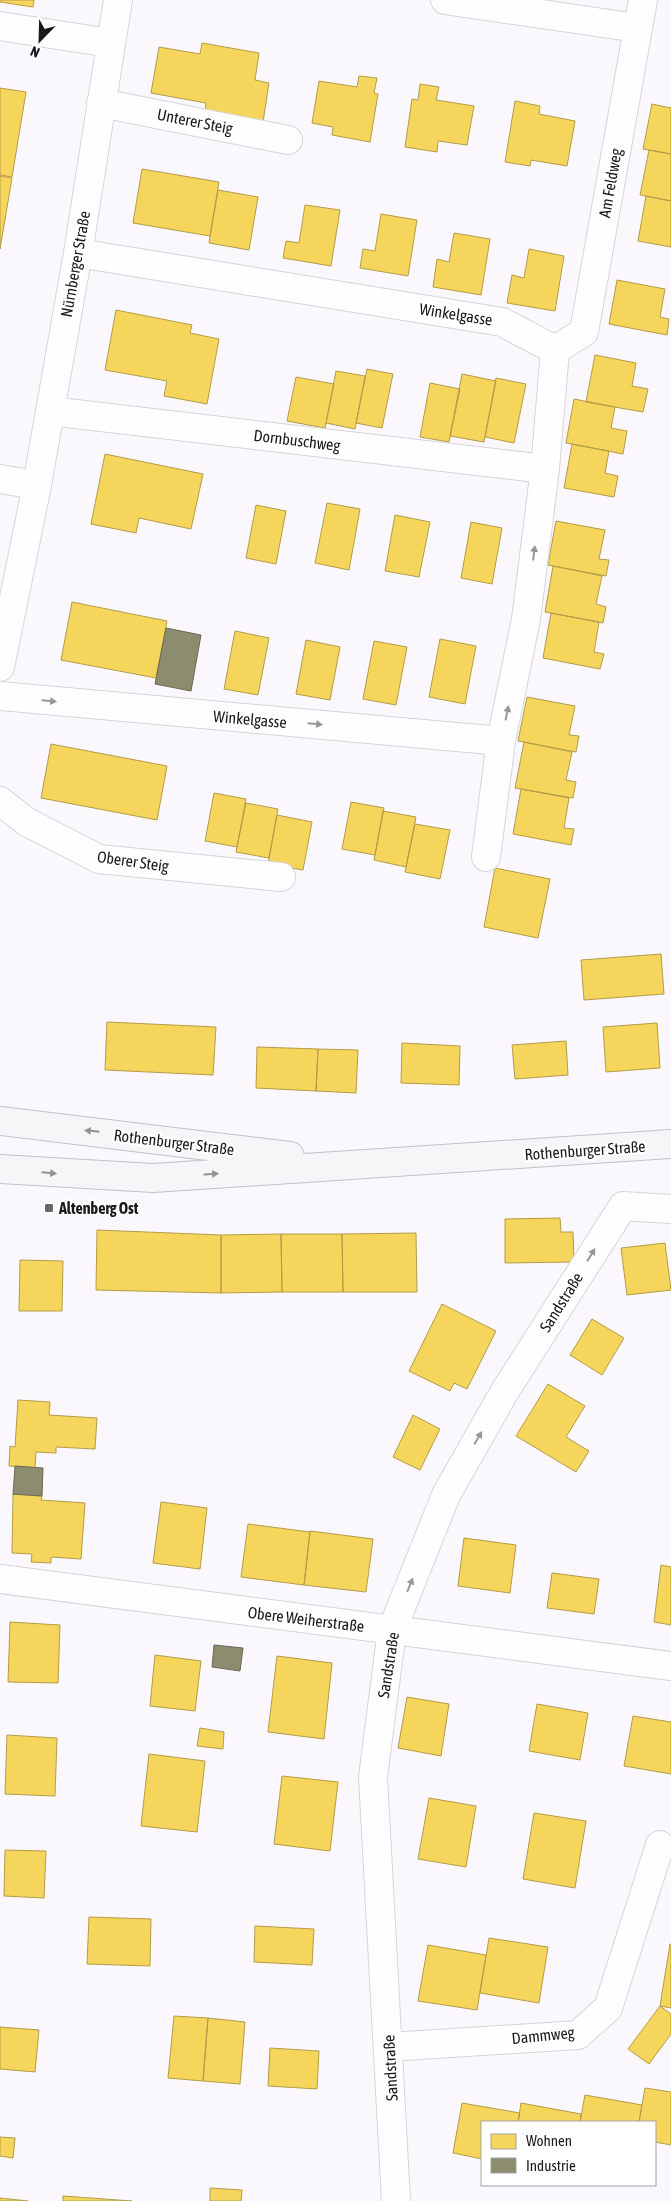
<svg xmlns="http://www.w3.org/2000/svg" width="671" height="2201" font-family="'Asap Condensed',sans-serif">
<rect width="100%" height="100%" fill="#faf8fd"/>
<path fill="#f6d55c" stroke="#b49c48" d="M0,0H34L33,7L0,2Z
M202,43L259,53L255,80L269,83L263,122L205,111L206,103L151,93L159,47L200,54Z
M359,76L377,78L374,93L378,94L370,142L332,135L333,127L312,123L319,81L357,87Z
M420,84L439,87L436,100L474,106L467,145L438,141L437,152L405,147L412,99L418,100Z
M0,88L26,92L12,177L0,175Z
M515,101L540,106L539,114L575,121L567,166L531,160L530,166L505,162Z
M652,104L671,108V154L643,149Z
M649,150L671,154V201L640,195Z
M142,169L219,182L210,236L133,223Z
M0,176L12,178L0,249Z
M218,190L258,197L249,250L209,243Z
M646,196L671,201V247L638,241Z
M305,205L340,210L331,266L283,258L286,241L299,243Z
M381,214L417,220L408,276L360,268L363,249L375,251Z
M454,233L490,239L481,295L433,287L437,259L449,262Z
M529,249L564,256L555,311L507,303L512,275L524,278Z
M617,280L665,289L660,317L669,319L667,335L609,324Z
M116,310L192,325L190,333L219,339L207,404L164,396L167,381L105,370Z
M595,355L636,363L632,386L648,389L643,412L586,402Z
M367,369L393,374L382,428L356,423Z
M336,371L365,376L355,429L326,423Z
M462,374L496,381L484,442L450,436Z
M296,377L334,384L325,428L287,421Z
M496,378L526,384L514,443L485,437Z
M430,383L460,389L449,442L420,437Z
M574,399L615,407L611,428L627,431L623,454L566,443Z
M572,444L609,451L605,473L618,476L614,497L564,488Z
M105,454L203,474L191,529L139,518L136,533L91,524Z
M327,503L360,509L349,570L315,563Z
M256,505L286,511L276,564L246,558Z
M395,515L430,522L419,577L385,571Z
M556,521L605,530L599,559L609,560L606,576L548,565Z
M471,522L502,528L492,584L461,578Z
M553,566L602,576L596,604L606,607L603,623L545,612Z
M72,602L167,621L156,678L61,660Z
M551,613L599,622L594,652L604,654L600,669L543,658Z
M235,631L269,638L258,695L224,689Z
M440,639L476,646L465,704L429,697Z
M306,640L340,647L330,700L296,694Z
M374,641L407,647L396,705L363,699Z
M527,697L575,706L569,735L579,736L576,752L518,741Z
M524,742L572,752L566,780L576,782L573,798L515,788Z
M51,744L167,766L157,820L41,798Z
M521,789L569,798L564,828L574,829L571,845L513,834Z
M214,793L246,799L237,847L205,841Z
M351,802L384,808L375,855L342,849Z
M246,803L278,809L269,858L236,852Z
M383,811L416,817L406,867L374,860Z
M277,815L312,822L303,870L268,864Z
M415,824L450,830L440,879L405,872Z
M495,868L550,879L538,938L484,927Z
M661,954L664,994L584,1000L581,960Z
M107,1022L216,1027L213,1075L105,1070Z
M657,1023L660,1068L606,1072L603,1027Z
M566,1041L568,1075L515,1079L512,1045Z
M402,1043L460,1046L459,1085L401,1083Z
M257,1047L318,1049L316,1091L256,1088Z
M318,1049L358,1050L356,1093L316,1091Z
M560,1218L561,1232H573L574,1262L505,1263V1219Z
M97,1230L221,1235V1293L96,1290Z
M416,1233L417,1292H343L342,1234Z
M281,1234L282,1292L221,1293V1235Z
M281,1234H342L343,1292H282Z
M665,1243L671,1290L627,1295L621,1248Z
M20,1260L63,1261L62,1311H19Z
M442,1304L496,1331L467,1389L454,1383L450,1391L409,1371Z
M592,1319L624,1338L602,1375L570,1355Z
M548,1384L585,1406L566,1437L589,1451L576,1472L516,1436Z
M18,1400L50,1402L49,1415L97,1418L95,1449L56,1447V1453L36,1452L35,1468L9,1466L10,1446L15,1447Z
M413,1415L440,1429L420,1470L393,1457Z
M13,1494L42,1496L41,1500L85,1503L81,1559L51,1557V1563L31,1562L32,1554L12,1553Z
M161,1502L207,1508L200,1569L153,1563Z
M248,1524L310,1532L304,1585L241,1577Z
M310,1531L373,1539L366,1592L304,1585Z
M464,1538L516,1545L510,1593L458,1586Z
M661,1565L671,1567V1625L654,1622Z
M552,1573L599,1579L594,1614L547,1608Z
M10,1622L60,1625L58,1683L8,1682Z
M155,1655L201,1661L195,1711L150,1706Z
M277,1656L332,1663L324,1739L268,1732Z
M407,1697L449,1704L441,1756L398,1748Z
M537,1704L588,1713L580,1760L529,1751Z
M633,1716L671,1722V1774L624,1766Z
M200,1728L224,1732L223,1749L197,1746Z
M7,1735L57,1738L55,1796L5,1794Z
M149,1754L205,1761L197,1832L141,1826Z
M282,1776L338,1782L330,1851L274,1844Z
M429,1798L476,1806L466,1867L418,1859Z
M534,1813L586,1821L575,1888L523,1879Z
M5,1850L46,1851L44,1898L4,1896Z
M89,1917L151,1919L150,1966L87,1964Z
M255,1926L314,1929L312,1965L254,1962Z
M489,1938L548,1947L539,2003L480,1993Z
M670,1944H671V2008L660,2006Z
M428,1945L486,1955L477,2010L418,2001Z
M660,2006L671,2014V2034L649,2064L628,2049Z
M174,2016L208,2018L203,2081L168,2078Z
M208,2018L245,2022L240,2084L203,2081Z
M0,2027L39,2030L35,2072L0,2069Z
M270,2048L319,2051L317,2089L268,2086Z
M645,2088L671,2092V2145L655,2142V2122H639Z
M585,2095L642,2105L639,2122H580Z
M462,2103L520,2113L518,2122H482V2159L453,2153Z
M521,2103L581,2114L580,2122H518Z
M0,2137L15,2138L13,2158L0,2156Z
M210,2188L242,2190L241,2201H210Z
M63,2196L132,2201H63Z
M0,2198L28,2201H0Z"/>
<path fill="#8c8c6e" stroke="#6a6955" d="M166,628L201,635L191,691L155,684Z
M15,1466L43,1468L42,1496L13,1494Z
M214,1645L243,1648L240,1671L212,1667Z"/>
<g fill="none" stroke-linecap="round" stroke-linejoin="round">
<g stroke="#d6d4d8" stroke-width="30">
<path id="minor" d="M445,0L637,28
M0,26L110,43
M101,103L288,140
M555,350L584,332L643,0
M50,411L545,469
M0,479L37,485
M0,667L37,485L78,253L118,0
M0,696L501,741L526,619L545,469L555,350L502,322L78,253
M0,801L27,822L99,859L281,877
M486,857L501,741
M0,1579L671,1666
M389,2047L578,2035L608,2008L660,1845
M396,2201L373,1777L392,1630L446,1495L505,1391L623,1206L671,1209"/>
</g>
<g stroke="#c1c1c7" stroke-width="30">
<path id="major" d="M0,1121L290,1156
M0,1169L153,1178L671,1144"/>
</g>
<use href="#minor" stroke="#fefeff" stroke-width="28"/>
<use href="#major" stroke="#f6f5f8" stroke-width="28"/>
</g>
<defs><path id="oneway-solid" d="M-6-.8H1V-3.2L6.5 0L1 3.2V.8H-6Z" transform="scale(1.25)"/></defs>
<g fill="#979698">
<use href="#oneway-solid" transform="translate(534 553) rotate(-83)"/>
<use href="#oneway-solid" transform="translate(49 701) rotate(5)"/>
<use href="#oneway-solid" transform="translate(507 713) rotate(-78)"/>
<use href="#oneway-solid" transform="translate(315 724) rotate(5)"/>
<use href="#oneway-solid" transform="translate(591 1255) rotate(-58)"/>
<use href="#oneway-solid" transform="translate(478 1438) rotate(-60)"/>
<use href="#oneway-solid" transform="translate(410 1585) rotate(-68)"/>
</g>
<g fill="#939295">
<use href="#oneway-solid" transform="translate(92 1131) rotate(-174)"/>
<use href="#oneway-solid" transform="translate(49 1173) rotate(5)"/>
<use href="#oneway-solid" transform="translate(211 1174) rotate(-4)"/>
</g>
<rect fill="#68666a" stroke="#fff" stroke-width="2" x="44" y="1203" width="10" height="10" rx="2.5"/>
<g text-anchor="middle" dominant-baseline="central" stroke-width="5" stroke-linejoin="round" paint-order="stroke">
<g font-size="16" fill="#19181b" stroke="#fff">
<text transform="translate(195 121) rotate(11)">Unterer Steig</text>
<text transform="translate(610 183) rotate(-80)">Am Feldweg</text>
<text transform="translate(75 264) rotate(-80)">Nürnberger Straße</text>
<text transform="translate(456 314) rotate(9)">Winkelgasse</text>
<text transform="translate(297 440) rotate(7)">Dornbuschweg</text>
<text transform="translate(250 719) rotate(5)">Winkelgasse</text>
<text transform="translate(133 861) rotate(8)">Oberer Steig</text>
<text transform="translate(174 1142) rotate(7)">Rothenburger Straße</text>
<text transform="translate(585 1150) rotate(-4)">Rothenburger Straße</text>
<text transform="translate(561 1302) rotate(-58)">Sandstraße</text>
<text transform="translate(306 1619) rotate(7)">Obere Weiherstraße</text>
<text transform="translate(388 1665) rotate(-81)">Sandstraße</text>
<text transform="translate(543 2035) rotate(-6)">Dammweg</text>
<text transform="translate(390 2068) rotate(-93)">Sandstraße</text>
</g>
<g font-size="16" font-weight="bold" fill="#19181b" stroke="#fff" text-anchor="start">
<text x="59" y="1208">Altenberg Ost</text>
</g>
</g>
<rect x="481" y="2121" width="175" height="65" fill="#ffffff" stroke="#a3a3a4"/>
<rect x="491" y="2134" width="25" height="15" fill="#f6d55c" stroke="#a3a3a4"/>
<text x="526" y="2146" font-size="15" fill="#19181b">Wohnen</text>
<rect x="491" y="2158" width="25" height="15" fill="#8c8c6e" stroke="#a3a3a4"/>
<text x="526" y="2171" font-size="15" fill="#19181b">Industrie</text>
<g transform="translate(40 40) rotate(203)" stroke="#ffffff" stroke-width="4" paint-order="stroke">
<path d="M0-4L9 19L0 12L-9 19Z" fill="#19181b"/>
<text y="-8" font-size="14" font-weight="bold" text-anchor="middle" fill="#19181b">N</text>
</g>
</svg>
